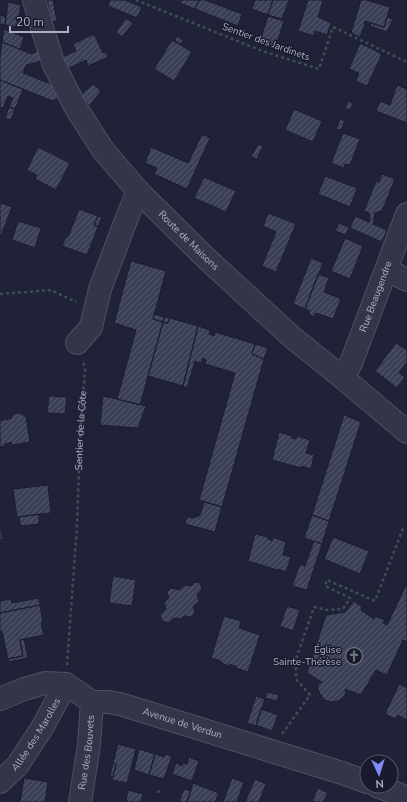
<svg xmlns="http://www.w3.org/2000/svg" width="407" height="802" font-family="'Nunito Sans',sans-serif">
<defs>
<pattern id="building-hatch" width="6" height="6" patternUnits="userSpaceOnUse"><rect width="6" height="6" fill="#3b4058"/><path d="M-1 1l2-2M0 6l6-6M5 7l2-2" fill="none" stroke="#55596e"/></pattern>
</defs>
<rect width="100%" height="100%" fill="#202337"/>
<path fill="url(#building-hatch)" stroke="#1b1d2e" d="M47,0H53L57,21L52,22Z
M110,0H125L142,7L137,18L108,6Z
M182,0H199L195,9L180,3Z
M199,0H205L242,14L238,26L195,9Z
M255,0H273L268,15L252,9Z
M273,0H289L282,19L268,15Z
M308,0H323L318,17L331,23L327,35L315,31L314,36L298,31Z
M361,0H366L390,7L384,27L365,21L364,23L365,24L360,37L351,33Z
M8,2L21,5L17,27L5,25Z
M0,15L6,17L5,25L0,24Z
M268,16L284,21L275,49L259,44Z
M387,17L393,19L387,32L370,26L371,23L384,27Z
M126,18L133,23L122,37L116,32Z
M4,29L24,37L20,49L2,42Z
M94,34L103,53L105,52L108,56L106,58L88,66L86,60L67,69L62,57L76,51L73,44Z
M177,36L183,40L180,44L175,41Z
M172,40L192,52L174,81L154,69Z
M2,42L31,54L38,51L42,61L26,65L23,73L51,84L58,98L53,101L0,80V58Z
M360,43L382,54L367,86L356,81L359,73L349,69Z
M0,80L23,89L15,109L9,107L13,98L8,96L3,108L0,107Z
M93,84L101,91L89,106L81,95Z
M397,85L407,89V123L376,111L380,101L390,105Z
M348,101L353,103L350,110L345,108Z
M9,107L15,109L11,120L5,118Z
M294,109L322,121L313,142L285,130Z
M340,119L345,121L341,130L336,129Z
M343,133L360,139L350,165L345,164L344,168L331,163Z
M202,134L210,138L187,189L154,174L157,168L145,163L151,147L188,163Z
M258,144L263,146L257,159L251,157Z
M38,147L70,163L56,190L35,179L37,175L27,170Z
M382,174L395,179L382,211L375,213L374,220L373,224L387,230L382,242L350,228L355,216L369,222L370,219L369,213L364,211L376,181L379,182Z
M325,176L357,188L350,207L318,194Z
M204,177L236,191L226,212L194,198Z
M0,203L12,207L1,236H0Z
M79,209L98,216L94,225L98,227L87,255L62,246L66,237H68Z
M268,213L296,224L276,272L262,266L276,232L263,226Z
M98,216L102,217L98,227L94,225Z
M18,221L41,228L35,248L12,240Z
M339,223L349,227L346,235L335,231Z
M345,238L363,246L350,279L331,271Z
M311,258L323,263L305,309L293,304Z
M131,261L166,271L153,319L163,322L140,405L117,399L136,330L114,323Z
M318,274L329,278L324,292L341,299L333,319L316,313L314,317L309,314L310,311L305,309Z
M154,314L164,317L163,322L153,319Z
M164,317L170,318L168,323L163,322Z
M170,318L198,326L183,386L148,376L163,322L168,323Z
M198,326L210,330L209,334L214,336L215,332L255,344L252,354L264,359L222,507L199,500L235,373L205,364L206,360L203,358L201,363L195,361L187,388L183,386Z
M396,343L407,350V362L399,373L405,377L397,388L375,371Z
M255,344L268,348L264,359L252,354Z
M49,396L67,397L65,414L47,413Z
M103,396L117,399L146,406L138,428L100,425Z
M20,413L23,415L24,416H26L30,442L12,445L11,442L5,444V446L0,447V421L12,418L11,417L14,414Z
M344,415L361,422L329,521L312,515Z
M279,432L292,436V438L296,439L297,436L310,440L306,453L314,455L311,469L302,466L301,468L272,460Z
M48,485L51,513L17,517L13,489Z
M204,502L222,507L215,532L185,524L187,517L194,518L200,515Z
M39,514V522L38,524L22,526L20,524L19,517Z
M312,515L329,521L322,544L304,538Z
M0,523L3,539L0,540Z
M255,534L268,537V539L272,541L273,537L286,542L283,555L291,557L286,572L278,569L277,570L248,561Z
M333,537L369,551L360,574L324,559Z
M314,541L322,544L307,590L292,586L300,564L305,566Z
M113,576L136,580L132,606L109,603Z
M195,582L200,583L202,589L197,595L199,601L193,606L195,613L191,617L184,616L180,619L174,618L169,623L162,621L160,615L166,609L164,603L169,598L167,592L171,588L179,590L185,585L191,586Z
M407,583V642L403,640L387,675L376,670L361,695L345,689L346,693L343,697L338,701L331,702L325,700L320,694L318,689V685L322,682L307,673L326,615L345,612L354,601L362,607L361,610L374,619L375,616L385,620L383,623L387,625Z
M39,598L40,605L0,613V601L11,599L12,603Z
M40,605L43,623H41L44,635L20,640L23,656L8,659L2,631L0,632V613Z
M287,606L300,610L293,631L280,626Z
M224,616L241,621L239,628L260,635L248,672L236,668L237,667L230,664V666L221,663V661L211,658Z
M24,639L28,658L8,662V659L23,656L20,640Z
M399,684L407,688V720L397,715L396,719L385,714Z
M267,692L279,695L277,701L265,698Z
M256,696L265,699L256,726L247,723Z
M261,709L278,715L272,731L256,725Z
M118,744L136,749L127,783L112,780L116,764L113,763Z
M139,749L155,754L149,775L134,770Z
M155,754L164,757L165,754L172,756L164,779L149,775Z
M189,757L199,761L192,781L172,774L176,763L182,766L183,763L187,764Z
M113,763L116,764L113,777L110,776Z
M24,778L48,782L45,802H20Z
M232,778L244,782L237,802H223Z
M255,779L266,784L259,802H245Z
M193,783L219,793L215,802H187Z
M318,788L328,793L323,802H316L312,801Z
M157,789L161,790L160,794L156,793Z
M184,789L191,791L187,802H179Z
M128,790L143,794L141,802H129L126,801Z"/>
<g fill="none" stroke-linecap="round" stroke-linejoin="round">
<g stroke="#4e5063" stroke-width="24">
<g id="minor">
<path id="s2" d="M34,0L43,31L54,65L76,108L103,150L138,191L208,260L293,338L343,378L407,432"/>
<path d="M387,270L407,280"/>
<path d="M77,343L91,327L100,289L128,215L138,191"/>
<path id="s3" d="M343,378L351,363L407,214"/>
<path id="s4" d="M0,699L24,689L45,683L66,684L92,702H108L120,704L342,773L367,782"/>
<path id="s5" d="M0,782L17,766L42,728L66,684"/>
<path d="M377,786L398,794L407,798"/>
<path id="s6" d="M80,802L89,745L92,702"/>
</g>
</g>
<g stroke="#3f4d56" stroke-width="2.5" stroke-dasharray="3 3" stroke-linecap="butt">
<path d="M136,0L262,51L319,69L333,27L407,62"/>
<path d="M0,294L51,290L76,302"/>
<path id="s1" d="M67,665L77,526L80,438L85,370L83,361"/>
<path d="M282,734L310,695L296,679V659L314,607L327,610L343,609L350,598L325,586L327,580L375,601L404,526"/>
</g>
<use href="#minor" stroke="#333648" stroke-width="22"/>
</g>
<defs>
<g id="church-ring" transform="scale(0.9)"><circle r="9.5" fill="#191b2c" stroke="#6b7280" stroke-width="1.5"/><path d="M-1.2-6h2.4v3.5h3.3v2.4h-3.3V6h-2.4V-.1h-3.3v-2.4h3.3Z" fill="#6b7280"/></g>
</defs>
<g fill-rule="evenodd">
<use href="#church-ring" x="354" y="656"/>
</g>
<g text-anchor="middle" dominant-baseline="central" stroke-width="3" stroke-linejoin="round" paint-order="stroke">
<g font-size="10" fill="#adb0c5" stroke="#191b2c">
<text transform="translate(266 42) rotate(20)">Sentier des Jardinets</text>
<text stroke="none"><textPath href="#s2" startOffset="291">Route de Maisons</textPath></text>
<text stroke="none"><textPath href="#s3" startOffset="88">Rue Beaugendre</textPath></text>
<text stroke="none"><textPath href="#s1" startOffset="235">Sentier de la Côte</textPath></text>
<text stroke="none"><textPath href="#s4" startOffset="194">Avenue de Verdun</textPath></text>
<text stroke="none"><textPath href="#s5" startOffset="60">Allée des Marolles</textPath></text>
<text stroke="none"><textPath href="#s6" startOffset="50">Rue des Bouvets</textPath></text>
</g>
<g font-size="10" fill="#adb0c5" stroke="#191b2c" text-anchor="end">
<text x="341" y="650">Église<tspan x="341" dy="12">Sainte-Thérèse</tspan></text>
</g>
</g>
<g transform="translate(379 774) rotate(176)"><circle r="19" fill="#191b2c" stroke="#545769"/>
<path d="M0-3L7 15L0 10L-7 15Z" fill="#7e8bf9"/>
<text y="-6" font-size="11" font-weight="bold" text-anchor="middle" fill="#adb0c5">N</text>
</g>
<path d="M10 26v6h58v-6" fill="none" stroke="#adb0c5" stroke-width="2"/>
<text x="16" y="26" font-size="12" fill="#adb0c5" stroke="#191b2c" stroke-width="3" paint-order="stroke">20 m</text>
</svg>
